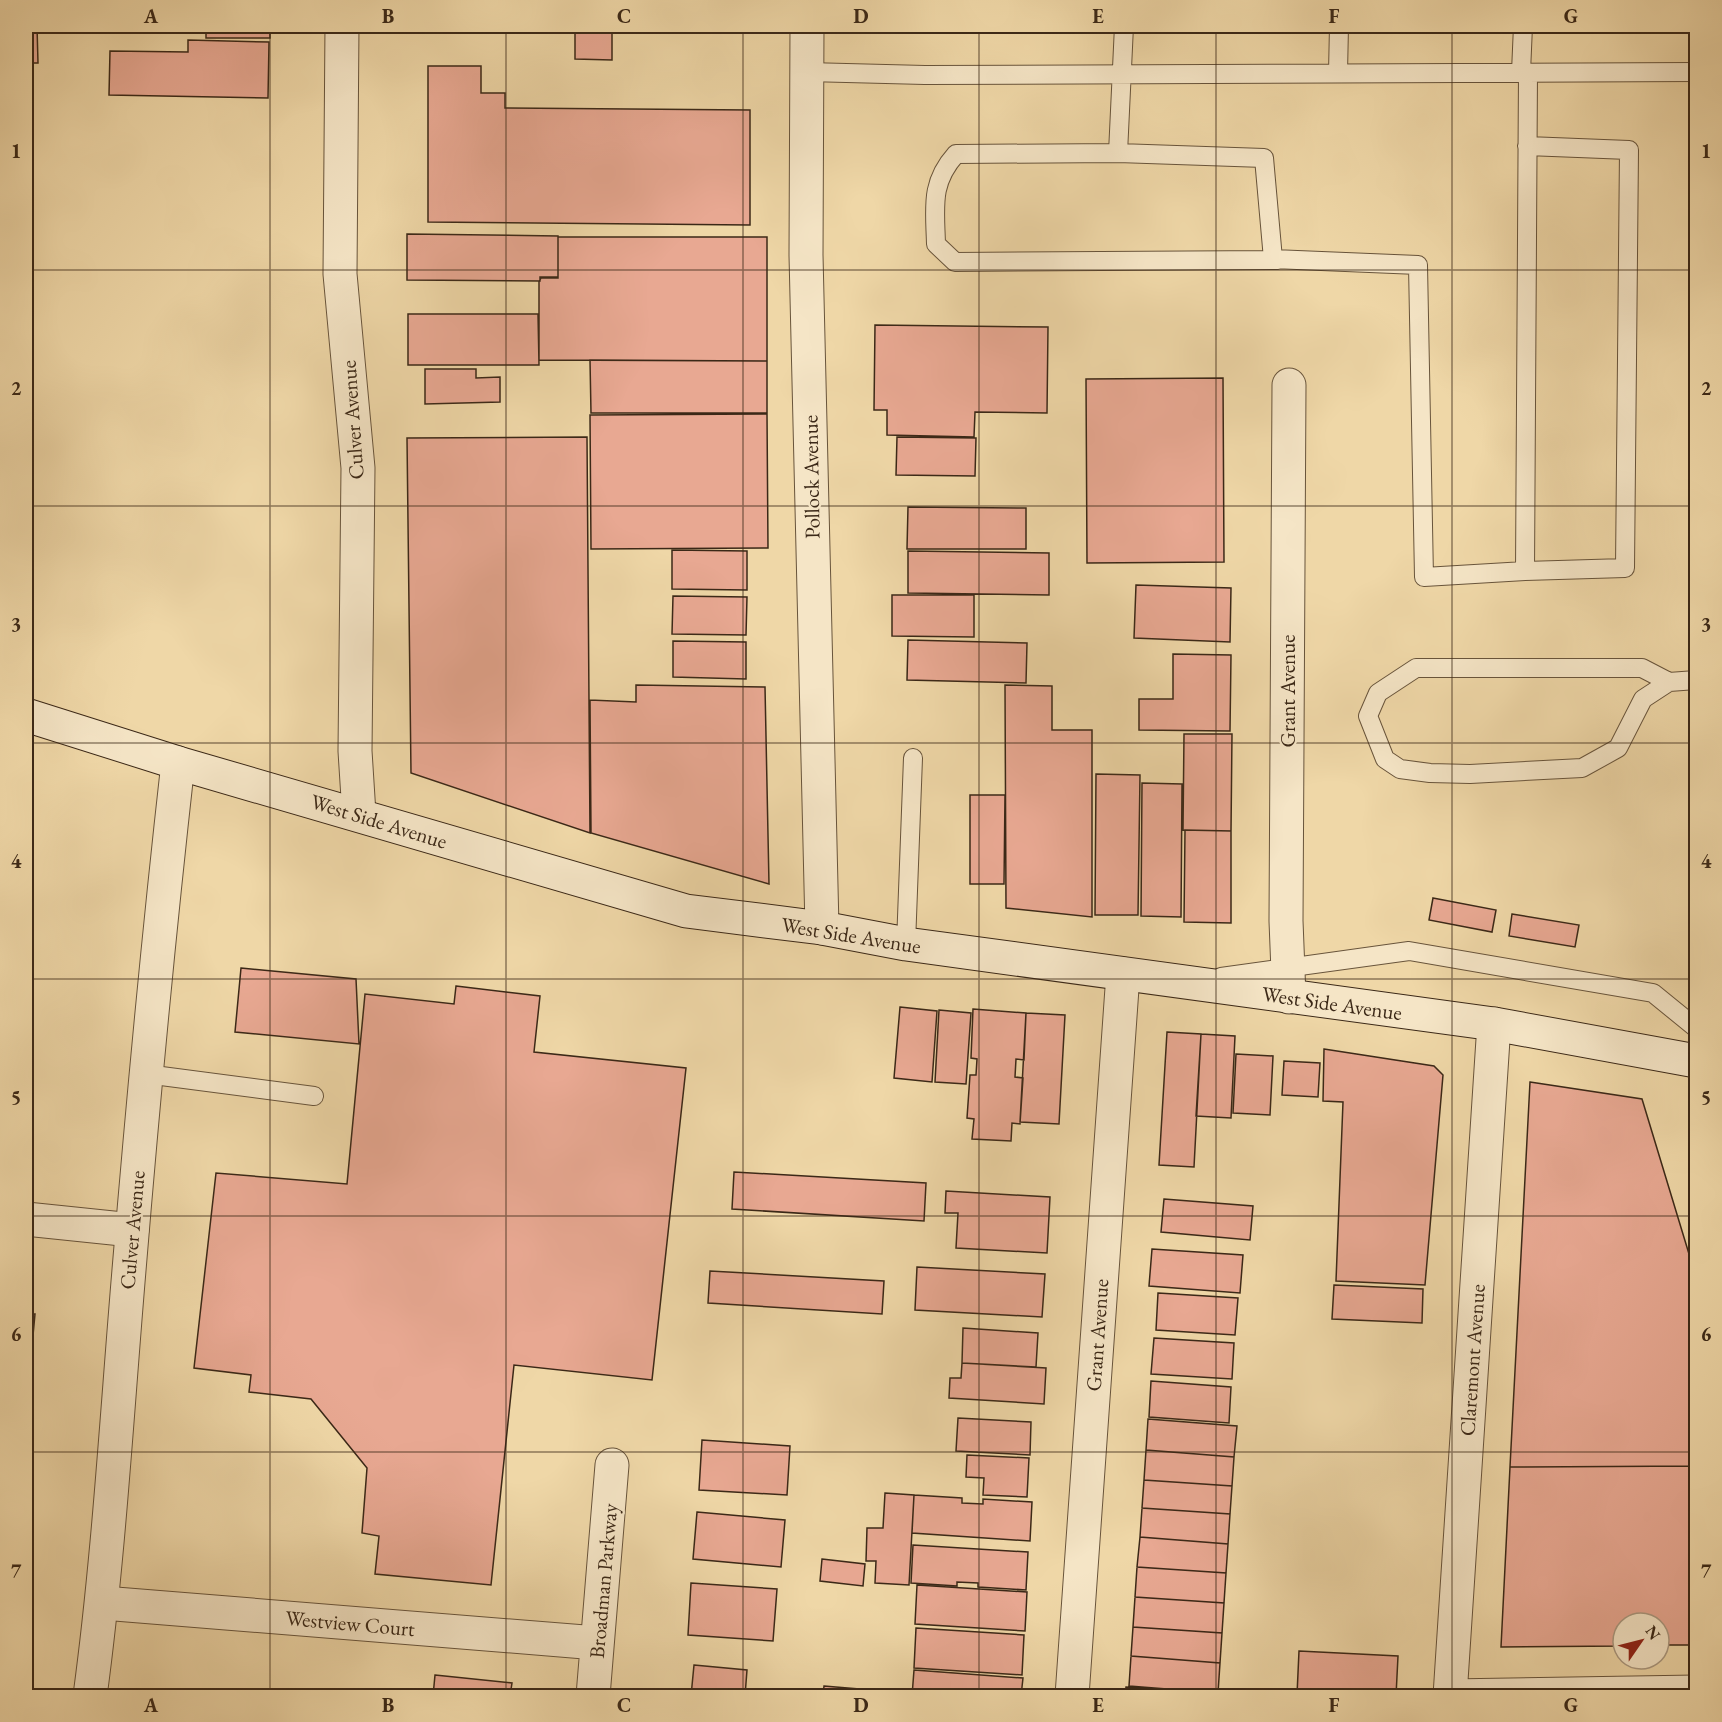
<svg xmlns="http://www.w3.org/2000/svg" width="1722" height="1722" font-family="'EB Garamond',serif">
<rect width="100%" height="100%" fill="#efd7a7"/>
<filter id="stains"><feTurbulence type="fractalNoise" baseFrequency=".00333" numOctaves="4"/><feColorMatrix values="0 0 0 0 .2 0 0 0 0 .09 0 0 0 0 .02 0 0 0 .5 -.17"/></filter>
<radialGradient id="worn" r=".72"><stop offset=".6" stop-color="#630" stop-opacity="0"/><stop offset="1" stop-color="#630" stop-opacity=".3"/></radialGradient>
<path fill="#e8a892" stroke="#3b2817" stroke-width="1.5" d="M26,26H37L38,63H26Z
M206,26H270V38H206Z
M575,26H612V60L575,59Z
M188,40L269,42L268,98L109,95L110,51L188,52Z
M428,66H481V93H505V108L750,110V225L428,222Z
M407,234L558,236V277H540V281L407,280Z
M558,237H767V361L539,360V282L541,278H558Z
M408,314H538L539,365H408Z
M875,325L1048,327L1047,413L975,412L974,437L887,435V410H874Z
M590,360L767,361V413H591Z
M425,369H476V378L500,377V402L425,404Z
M1223,378L1224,562L1087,563L1086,379Z
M767,414L768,548L591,549L590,415Z
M587,437L590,833L411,773L407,438Z
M897,437L976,438L975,476L896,475Z
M908,507L1026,508V549H907Z
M672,550L747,551V590L672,589Z
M908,551L1049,553V595L908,593Z
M1136,585L1231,588L1230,642L1134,638Z
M892,595H974V637L892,636Z
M673,596L747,597L746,635L672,634Z
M908,640L1027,643L1026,683L907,680Z
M673,641L746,642V679L673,677Z
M1173,654L1231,655L1230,731L1139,730V699H1173Z
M636,685L765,687L769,884L591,833L590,700L636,702Z
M1005,685L1052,686V730H1092V917L1006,908Z
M1184,734H1232L1231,831L1183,830Z
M1096,774L1140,775L1138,915H1095Z
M1142,783L1182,784L1181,917L1141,916Z
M970,795H1005L1004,884H970Z
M1185,830L1231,831V923L1184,922Z
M1433,898L1496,910L1492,932L1429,920Z
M1512,914L1579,925L1575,947L1509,936Z
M241,968L356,979L359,1044L235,1032Z
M456,986L540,996L534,1052L686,1068L652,1380L514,1365L491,1585L375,1574L379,1536L362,1533L367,1468L311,1399L249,1392L251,1375L194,1368L216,1173L347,1184L365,994L454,1004Z
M900,1007L937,1011L932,1082L894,1078Z
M973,1009L1026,1013L1024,1060L1016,1059L1015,1077L1023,1078L1020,1124L1012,1123L1011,1141L972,1139L974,1119L967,1118L970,1075H976L977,1059L971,1058Z
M939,1010L971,1013L966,1084L935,1082Z
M1026,1013L1065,1015L1059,1124L1020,1122Z
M1167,1032L1201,1034L1194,1167L1159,1165Z
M1201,1034L1235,1036L1231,1118L1196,1116Z
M1324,1049L1434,1066L1443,1075L1425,1285L1336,1281L1343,1102L1323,1101Z
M1236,1054L1273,1056L1270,1115L1233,1113Z
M1284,1061L1320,1063L1318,1097L1282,1095Z
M1530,1082L1642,1099L1696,1277V1466L1510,1467Z
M734,1172L926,1183L924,1221L732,1209Z
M946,1191L1050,1197L1047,1253L956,1248L958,1213H945Z
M1164,1199L1253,1206L1250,1240L1161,1232Z
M1152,1249L1243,1255L1240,1293L1149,1286Z
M917,1267L1045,1274L1042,1317L915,1310Z
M710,1271L884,1281L882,1314L708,1303Z
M1334,1285L1423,1289L1422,1323L1332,1319Z
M1158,1293L1238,1298L1235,1335L1156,1330Z
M26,1314H35L29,1378H26Z
M963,1328L1038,1333L1036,1367L962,1363Z
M1154,1338L1234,1343L1232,1379L1151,1374Z
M962,1363L1046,1368L1044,1404L949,1398L950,1378H961Z
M1151,1381L1231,1387L1229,1423L1149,1417Z
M958,1418L1031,1422L1030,1455L956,1451Z
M1148,1419L1237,1426L1234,1457L1146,1450Z
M702,1440L790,1446L787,1495L699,1490Z
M1146,1450L1234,1457L1232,1486L1144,1480Z
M967,1455L1029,1458L1027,1497L983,1495L984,1478L966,1477Z
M1696,1466V1645H1659V1623H1623V1646L1501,1647L1510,1467Z
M1144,1480L1232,1486L1230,1514L1142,1508Z
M885,1493L914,1495L909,1585L875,1583L876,1561H866L867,1528H883Z
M914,1495L962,1498V1503L983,1504V1499L1032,1502L1030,1541L912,1533Z
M1142,1508L1230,1514L1228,1544L1140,1537Z
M697,1512L785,1520L781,1567L693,1559Z
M1140,1537L1228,1544L1226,1573L1137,1567Z
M913,1545L1028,1552L1026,1590L978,1587V1583L957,1582V1586L911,1583Z
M822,1559L865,1564L863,1586L820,1581Z
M1137,1567L1226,1573L1224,1603L1135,1597Z
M691,1583L777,1589L773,1641L688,1635Z
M917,1585L1027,1592L1025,1631L915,1624Z
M1135,1597L1224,1603L1222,1633L1133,1627Z
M1133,1627L1222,1633L1220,1663L1131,1656Z
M916,1628L1024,1635L1022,1675L914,1668Z
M1299,1651L1398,1656L1396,1696L1297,1695Z
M1131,1656L1220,1663L1218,1693L1129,1686Z
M694,1665L747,1670L745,1696H691Z
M914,1670L1023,1678L1021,1696H912Z
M435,1675L512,1683L510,1696H433Z
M824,1686L859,1689L858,1696H823Z
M1126,1687L1238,1695V1696H1125Z"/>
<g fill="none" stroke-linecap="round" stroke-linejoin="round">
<g stroke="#68543b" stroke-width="20">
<path id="service" d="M1124,26L1118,153L1264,158L1273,259L1418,265L1424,577L1525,571L1528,72
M807,72L925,75L1696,72
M1521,72L1523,26
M1338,73L1339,26
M1118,153L956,154C930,183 935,207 936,244L955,262L1278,260
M1525,571L1625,568L1629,150L1527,146
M1669,682L1642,668H1416L1378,693L1368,716L1385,759L1400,769L1430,773L1470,774L1582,768L1618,748L1643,699L1669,682L1696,680
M906,944L913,758
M1221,977L1409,951L1653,993L1696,1028
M146,1074L314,1096"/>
</g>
<g stroke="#68543b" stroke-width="35">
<path id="minor" d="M807,26L806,255L822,928
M1289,997L1286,921L1289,385
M26,1219L132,1230
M103,1603L597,1643
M593,1696L612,1465
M1072,1696L1123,974
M1450,1696L1494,1024
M1450,1696L1696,1692"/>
</g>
<g stroke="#68543b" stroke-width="35">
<path id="tertiary" d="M342,26L340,274L358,468L355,751L359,814
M90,1696C109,1555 117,1412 129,1270C143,1101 159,932 178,763"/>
</g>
<g stroke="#3b2817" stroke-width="35">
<path id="secondary" d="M26,715L178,763L686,911L822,928L906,944L1494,1024L1696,1061"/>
</g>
<use href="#service" stroke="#f5e5c6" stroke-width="18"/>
<use href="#minor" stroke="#f5e5c6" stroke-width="33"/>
<use href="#tertiary" stroke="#f5e5c6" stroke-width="33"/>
<use href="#secondary" stroke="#f5e5c6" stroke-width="33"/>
</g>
<path fill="none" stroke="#3b2817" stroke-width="1.5" stroke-opacity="0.55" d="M270,26V1696M506,26V1696M743,26V1696M979,26V1696M1216,26V1696M1452,26V1696M26,270H1696M26,506H1696M26,743H1696M26,979H1696M26,1216H1696M26,1452H1696"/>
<g text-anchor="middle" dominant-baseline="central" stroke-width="4.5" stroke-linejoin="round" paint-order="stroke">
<g font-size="21" fill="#3b2817" stroke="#f5e5c6">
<text transform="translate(352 420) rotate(-94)">Culver Avenue</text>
<text transform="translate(811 477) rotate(-91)">Pollock Avenue</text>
<text transform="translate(1287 691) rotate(-90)">Grant Avenue</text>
<text transform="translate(379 821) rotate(17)">West Side Avenue</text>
<text transform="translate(851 935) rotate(9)">West Side Avenue</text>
<text transform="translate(1332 1003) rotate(8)">West Side Avenue</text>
<text transform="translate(132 1230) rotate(-85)">Culver Avenue</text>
<text transform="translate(1097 1335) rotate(-86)">Grant Avenue</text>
<text transform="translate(1472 1360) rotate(-86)">Claremont Avenue</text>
<text transform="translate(603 1581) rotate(-85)">Broadman Parkway</text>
<text transform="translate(350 1623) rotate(5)">Westview Court</text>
</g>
</g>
<rect width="1722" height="1722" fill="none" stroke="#efd7a7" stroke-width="66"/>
<g transform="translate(1641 1641) rotate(55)"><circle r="28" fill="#f5e5c6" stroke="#ab9980" stroke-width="1.5"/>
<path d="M0-4.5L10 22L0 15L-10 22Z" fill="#8f2418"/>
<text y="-9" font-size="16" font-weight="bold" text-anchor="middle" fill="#3b2817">N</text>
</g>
<rect x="33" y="33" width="1656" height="1656" fill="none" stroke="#3b2817" stroke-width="2"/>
<g font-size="20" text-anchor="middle" font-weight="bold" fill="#3b2817">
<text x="151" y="23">A</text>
<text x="388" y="23">B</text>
<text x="624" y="23">C</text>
<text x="861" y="23">D</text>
<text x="1098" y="23">E</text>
<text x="1334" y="23">F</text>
<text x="1571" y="23">G</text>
<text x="16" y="158">1</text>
<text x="1706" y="158">1</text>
<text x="16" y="395">2</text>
<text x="1706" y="395">2</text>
<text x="16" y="631">3</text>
<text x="1706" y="631">3</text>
<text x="16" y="868">4</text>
<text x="1706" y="868">4</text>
<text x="16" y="1104">5</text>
<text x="1706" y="1104">5</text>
<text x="16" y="1341">6</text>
<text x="1706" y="1341">6</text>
<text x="16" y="1578">7</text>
<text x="1706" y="1578">7</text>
<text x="151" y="1712">A</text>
<text x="388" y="1712">B</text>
<text x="624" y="1712">C</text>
<text x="861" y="1712">D</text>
<text x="1098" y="1712">E</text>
<text x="1334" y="1712">F</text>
<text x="1571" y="1712">G</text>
</g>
<rect width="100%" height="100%" filter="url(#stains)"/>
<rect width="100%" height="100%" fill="url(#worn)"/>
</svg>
